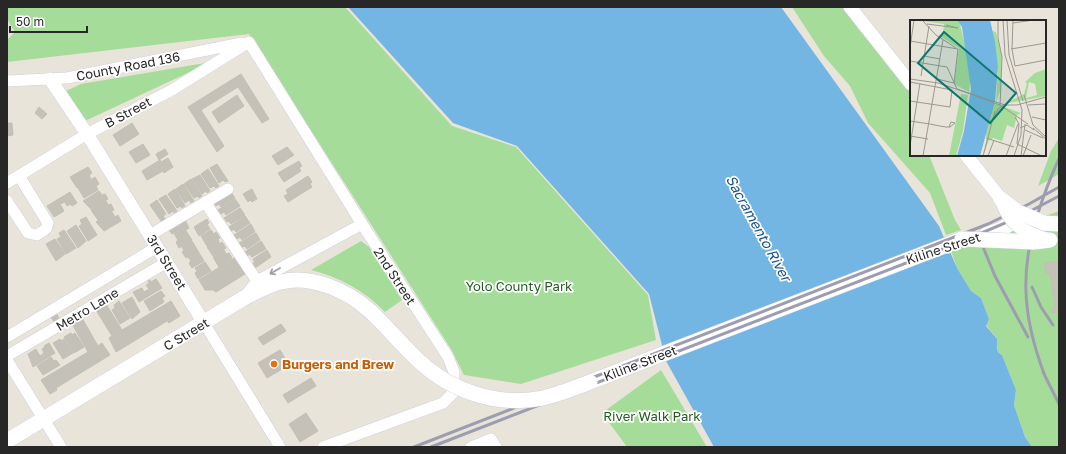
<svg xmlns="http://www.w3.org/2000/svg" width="1066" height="454" font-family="'Golos Text',sans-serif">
<rect width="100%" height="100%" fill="#e9e4d9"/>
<path fill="#a6dc99" d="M7,7H345L452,126L516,147L648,295L656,340L521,384L464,375L451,349L249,34L7,62V40L15,32L7,19Z
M792,7H846L906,83L911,95V155H929L955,220L961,230L946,235L930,193L868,123L850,86L824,56Z
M211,62L85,121L66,91L81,84Z
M1059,138V174L1038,186L1051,151Z
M1059,211V447H1032L1025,437L1014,405L1016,390L1002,355C994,351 998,346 997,339L986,325L989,319L981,298L971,291L957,268L951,251Z
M361,241L369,247L402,300L385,312C365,291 339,277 311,270Z
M661,370L707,447H627L602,413Z"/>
<path fill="#73b6e4" d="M348,7H781L939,226L957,268L971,291L981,298L989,319L986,326L997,339C998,346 994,351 1002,355L1016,390L1014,405L1025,437L1032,447H714L666,361L649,294L517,146L453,123Z"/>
<path fill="#c4c1b9" stroke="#c3c0b3" d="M241,74L269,119L262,123L238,87L201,110L224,146L217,152L188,107Z
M237,95L244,106L219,123L212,112Z
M39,107L47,114L42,119L35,113Z
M7,123H12L13,135L7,136Z
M132,123L139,134L120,146L113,135Z
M143,144L150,155L136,163L129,152Z
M287,147L294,155L278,165L272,156Z
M165,149L168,154L159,160L156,154Z
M168,158L173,167L164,173L163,171L147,180L142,171L160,160L161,162Z
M299,161L302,166L299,168L301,171L284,182L278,173Z
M217,164L228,181L225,182L223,180L219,183L210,168Z
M88,167L92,173L89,175L91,179L77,188L70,177Z
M208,169L219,186L216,188L214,186L210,188L201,174Z
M200,175L210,191L207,193L206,191L202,194L192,179Z
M308,176L312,182L310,184L312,187L288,202L284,196L288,194L286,190Z
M95,177L99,184L96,186L98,190L84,198L78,188Z
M191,179L202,196L199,198L198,196L194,198L184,184Z
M183,184L194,201L191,203L189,200L185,203L176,189Z
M175,189L185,206L182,208L181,206L177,208L168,194Z
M252,189L257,199L252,202L250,200L248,202L243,194Z
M99,191L102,195L105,194L108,199L91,209L83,201Z
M230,191L235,198L221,207L219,204L216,206L214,201Z
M70,192L77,203L72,206L70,204L67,206L65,202L60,204L64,211L54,217L47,206Z
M166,195L177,211L174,213L173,211L169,214L159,199Z
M235,199L240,206L226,215L224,212L221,214L218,210Z
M157,200L166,214L163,216L165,219L161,221L150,205Z
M106,201L108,205L111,204L114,210L98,220L91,210Z
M240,208L245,215L231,224L229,221L227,222L224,218Z
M112,212L115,217L118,215L121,221L104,231L96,222Z
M245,216L250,223L236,232L234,229L231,231L229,227Z
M86,217L97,235L88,241L79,226L82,224L80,220Z
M207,219L209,223L207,224L210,229L199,236L194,227Z
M185,220L189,228L176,237L174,233L172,234L169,230Z
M251,224L255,232L242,240L240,237L237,239L234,235Z
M76,225L86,241L78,248L67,231Z
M64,230L76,248L66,254L57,239L61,237L59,233Z
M211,230L214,234L216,232L220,238L207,246L201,236Z
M186,231L192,240L179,248L176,242L178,240L176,237Z
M256,233L260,240L247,249L245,246L242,247L239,243Z
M55,239L65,254L56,261L46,244Z
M218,240L220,244L222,242L226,248L213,256L207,247Z
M192,241L198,251L186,258L182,252L184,251L182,247Z
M261,241L266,249L252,257L250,254L247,256L245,252Z
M224,250L226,254L229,253L232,258L219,267L213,257Z
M267,250L271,257L255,268L252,264L255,262L253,259Z
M198,251L204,261L192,268L189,263L191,261L188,257Z
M234,258L245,274L216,292L213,290H205L199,280Z
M1059,261V312L1052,313L1051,309H1055L1050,273L1046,274L1044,263Z
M205,262L211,271L198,279L195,273L197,271L195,268Z
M156,279L162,288L139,302L133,292L142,288L144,292L149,289L146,285L149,283L148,281L150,280L151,282Z
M161,291L165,296L162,298L164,302L150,311L144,301Z
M132,297L140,312L132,319L122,303Z
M119,301L130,318L120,324L112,310L115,308L114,305Z
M171,301L180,316L169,323L167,321L116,352L109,338L112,336L96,310L106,304L122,330Z
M56,313L59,318L54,322L51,317Z
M82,318L98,346L102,343L110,355L56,388L57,390L50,394L41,380L88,352L72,324Z
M281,324L286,331L263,345L258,338Z
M71,333L72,335L75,333L84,347L74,353L64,337Z
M60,339L61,341L64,339L73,353L63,359L53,343Z
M49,343L55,353L33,367L28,354L36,349L40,356L44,353L42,349L45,347L44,346Z
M280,350L289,365L267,378L258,363Z
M51,357L54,361L56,360L60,365L43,375L37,366Z
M311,378L316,386L288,403L283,395Z
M306,413L318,431L300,442L289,424Z"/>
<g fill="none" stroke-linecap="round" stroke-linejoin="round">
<g stroke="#cfcfdf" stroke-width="12">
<path id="minor" d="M249,42L362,224L448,357L454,372L453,393L443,403L323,447
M7,81L67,78L242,43
M7,183L87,134L172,90L249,42
M7,201L28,233L37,235L46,229L48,223L19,176
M205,202L257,281
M150,235L228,189
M246,295L257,281L362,224
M204,323L280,447
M7,337L157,247
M7,356L167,262
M7,360L61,447
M471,447L491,439L496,447"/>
</g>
<g stroke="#cfcfdf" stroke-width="14">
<path id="tertiary" d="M850,7L911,84
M50,79L87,134L204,323
M966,155L1001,199"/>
</g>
<g stroke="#cfcfdf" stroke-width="16">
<path id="secondary" d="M1044,223L1059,224
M987,234L1002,229L1012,222
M590,382L962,239
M7,441L244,298C256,292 268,285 281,282C311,274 348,291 370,311"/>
</g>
<use href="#minor" stroke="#fff" stroke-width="11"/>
<use href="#tertiary" stroke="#fff" stroke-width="13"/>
<use href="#secondary" stroke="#fff" stroke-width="15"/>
<path stroke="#9d9db0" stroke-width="3" d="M983,247L995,276L1028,337
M1032,287L1041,307L1053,325
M1043,372L1059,404
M1045,376C1021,314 1019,265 1042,201C1047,187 1052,173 1059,159
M414,447L988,224L1029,204L1059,187
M431,447L963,241L1021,216L1059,196"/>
<g stroke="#cfcfdf" stroke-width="14" stroke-linecap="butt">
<path id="tertiary-bridge" d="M1001,199C1009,226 1024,232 1049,240"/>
</g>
<g stroke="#cfcfdf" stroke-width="16" stroke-linecap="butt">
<path id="secondary-bridge" d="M1001,199L1018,212L1044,223
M962,239L1034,242L1050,240
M370,311C387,327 402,345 419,361C452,392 499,407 543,398C559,394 575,388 590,382"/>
</g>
<use href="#tertiary-bridge" stroke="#fff" stroke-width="13"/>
<use href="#secondary-bridge" stroke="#fff" stroke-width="15"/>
</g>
<defs><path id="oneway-shaft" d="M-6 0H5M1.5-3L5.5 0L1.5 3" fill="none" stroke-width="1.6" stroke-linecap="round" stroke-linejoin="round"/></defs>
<use stroke="#9e9e9e" href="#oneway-shaft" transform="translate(275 271) rotate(150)"/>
<circle fill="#e8710a" stroke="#fff" stroke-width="1.5" cx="274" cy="364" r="4"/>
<g text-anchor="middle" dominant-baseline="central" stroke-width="3.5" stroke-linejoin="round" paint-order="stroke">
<g font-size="13" fill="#272727" stroke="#fff">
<text transform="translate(128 66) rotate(-11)">County Road 136</text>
<text transform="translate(128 112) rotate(-28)">B Street</text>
<text transform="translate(943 248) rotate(-18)">Kiline Street</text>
<text transform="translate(167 262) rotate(58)">3rd Street</text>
<text transform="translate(395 276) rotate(57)">2nd Street</text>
<text transform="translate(87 309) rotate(-31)">Metro Lane</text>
<text transform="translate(186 334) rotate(-31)">C Street</text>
<text transform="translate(640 363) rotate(-21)">Kiline Street</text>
</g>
<g font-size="13" fill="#225d1e" stroke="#fff">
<text x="519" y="286">Yolo County Park</text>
<text x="652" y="416">River Walk Park</text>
</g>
<g font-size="13" font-weight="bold" fill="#c56008" stroke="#fff" text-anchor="start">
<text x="282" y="364">Burgers and Brew</text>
</g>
<g font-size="14" font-style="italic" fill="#17528b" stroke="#fff">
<text transform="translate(759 228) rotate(61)">Sacramento River</text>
</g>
</g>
<g transform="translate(910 20)">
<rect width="136" height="136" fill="#e9e4d9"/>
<path d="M5,0H49L61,51L59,72L44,64L49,28L28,15H33L34,4ZM82,11L86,12L92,37L91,69L86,82L88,49ZM136,49V76L94,84L114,74L117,63L115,62L125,53ZM119,62L125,64L127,75L116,78ZM51,74L58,75L53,111L46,136H39ZM84,83L111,93L107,95L104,108L97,105L92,121L83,118L79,120L73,136L77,119L75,111Z" fill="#a6dc99" fill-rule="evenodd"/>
<path d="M47,0H80L85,22L88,47L85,81L70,136H47L54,111L61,69L52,7Z" fill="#73b6e4"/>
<path fill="none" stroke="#9b9892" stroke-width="1" d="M12,0L26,15L46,28M88,0V18L92,37L90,86M93,0L95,35L112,90L111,115L104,136M97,0L99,35L113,81M103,0L102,29L105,46L136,40M103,3L124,0M17,4L48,8M36,5L48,8M0,21L48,29M0,28L4,0M101,29L136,23M14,36L30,39M0,41L37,47L47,69L90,85L118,104M11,56L19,6M0,59L28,63L95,85H107L136,77M27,59L44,63L48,29M0,62L42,70L40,87L0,81M114,75L123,105L136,117M118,85L136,84M84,97L88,89L97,83M105,97L109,104L107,124L132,136M122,97L136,100M0,101L20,104L30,106L36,107H40L45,103L41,102L39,107M110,108L117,105L124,110M123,108L136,119M115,110L133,118M0,116L18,119M76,118L104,127M0,126L10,63M13,136L33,20M73,136L85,91M78,136L84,120M96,136L108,104M111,136L115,104M113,136L121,115"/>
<path fill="#0f766e" fill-opacity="0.15" stroke="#0f766e" stroke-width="2" d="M34,12L106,73L80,103L8,43Z"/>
<rect width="136" height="136" fill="none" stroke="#272727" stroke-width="2"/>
</g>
<rect width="1066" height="454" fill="none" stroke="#272727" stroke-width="16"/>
<path d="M10 26v6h77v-6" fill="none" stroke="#272727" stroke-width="2"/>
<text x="16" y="26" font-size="12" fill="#272727" stroke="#ffffff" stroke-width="3" paint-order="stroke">50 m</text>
</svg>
